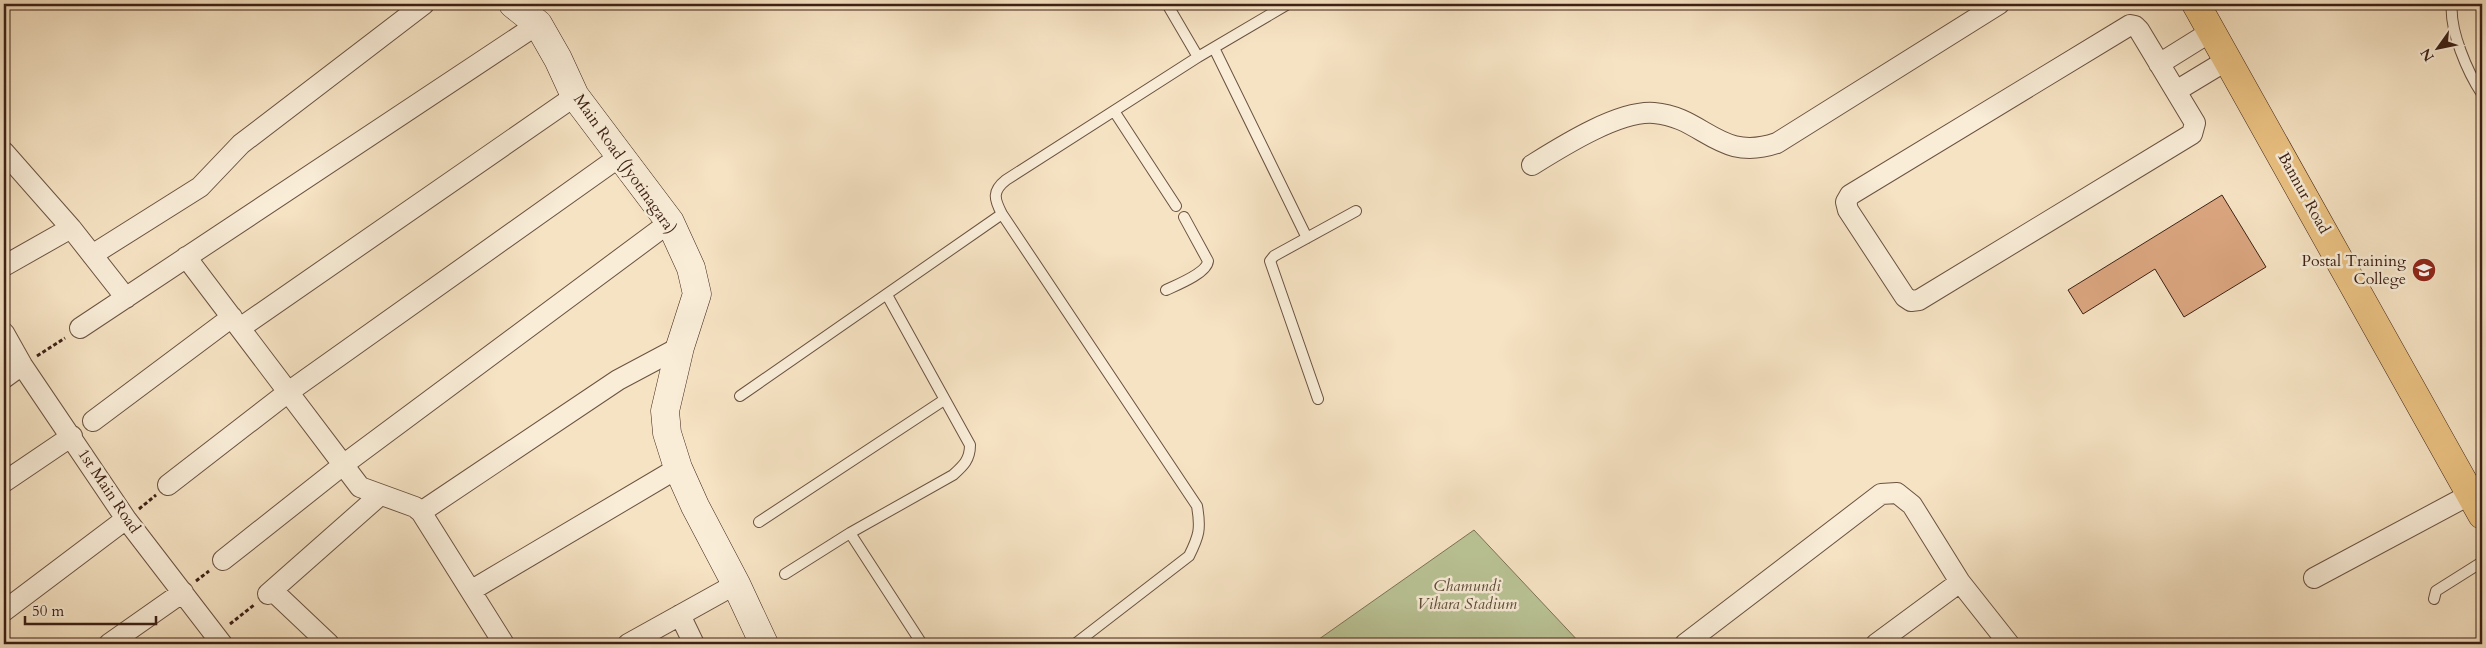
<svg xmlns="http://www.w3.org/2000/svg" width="2486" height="648" font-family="Cardo,serif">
<rect width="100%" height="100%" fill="#f6e3c3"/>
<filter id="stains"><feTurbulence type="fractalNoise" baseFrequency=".004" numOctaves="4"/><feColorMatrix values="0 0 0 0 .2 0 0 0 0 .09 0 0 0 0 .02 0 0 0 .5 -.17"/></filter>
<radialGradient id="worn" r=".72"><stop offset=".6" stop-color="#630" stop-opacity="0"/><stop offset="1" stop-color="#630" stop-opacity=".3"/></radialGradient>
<path fill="#bac496" stroke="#7c7256" d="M1474,530L1581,644H1312Z"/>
<path fill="#dba680" stroke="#3d2116" d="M2222,195L2266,267L2184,317L2155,269L2083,314L2068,290Z"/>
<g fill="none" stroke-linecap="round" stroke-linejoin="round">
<g stroke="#6b5241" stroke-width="12">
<path id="lane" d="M1167,4L1198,57
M2452,4C2449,30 2468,73 2482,94
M1214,48L1307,238
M1114,111L1176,206
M1166,290C1177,285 1207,273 1208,261L1184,217
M740,396L1002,214
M1318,399L1270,261L1274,256L1356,211
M759,522L944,400
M850,533L922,644
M785,574L850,533L953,475C963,466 970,460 970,445L887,295
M2434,599L2436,591L2482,562
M1075,644L1189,556C1199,536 1201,529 1197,506L1002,214C994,199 992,191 1006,180L1198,57L1288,4"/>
</g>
<g stroke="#6b5241" stroke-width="22">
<path id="street" d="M2130,25L2135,26L2139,30L2195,123L2192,134L1919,300L1911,301L1905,297L1848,210L1846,202L1850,195Z
M2159,64L2212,31
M2176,91L2229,59
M4,152L71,228L126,298
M1532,165C1561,147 1619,110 1654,113C1704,117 1719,163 1777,143L1999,4
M92,255L200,187L241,144L424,4
M186,257L360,487L415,507L421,512L504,644
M4,266L71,228
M80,328L538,24
M240,328L575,96
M4,333L22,365L126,519L222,644
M4,378L22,365
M93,421L232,317
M4,482L72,436
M168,485L287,393L622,155
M421,512L618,380L680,347
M223,560L343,465L670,222
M2314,578L2471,494
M472,590L678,468
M273,591L329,644
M268,594L379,496
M4,611L126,519
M680,615L694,644
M109,644L183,592
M628,644L736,584
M1685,644L1881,494L1897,493L1912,505L1960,582L2009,644
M1876,644L1960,582"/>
</g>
<g stroke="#3d2116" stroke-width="29">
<path id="secondary" d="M513,4L538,24L558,59L575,96L670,222L691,268L697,294L680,347L665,411L667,433L678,468L695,506L736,584L764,644"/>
</g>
<g stroke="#3d2116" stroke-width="29">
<path id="primary" d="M2196,4L2482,515"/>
</g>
<path stroke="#3d2116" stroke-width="3" stroke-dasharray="4 2.5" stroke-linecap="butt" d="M37,356L65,338
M139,509L156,495
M196,581L209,571
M230,624L254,605"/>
<use href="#lane" stroke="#f9edd8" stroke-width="10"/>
<use href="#street" stroke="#f9edd8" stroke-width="20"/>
<use href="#secondary" stroke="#f9edd8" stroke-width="28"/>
<use href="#primary" stroke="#ebc282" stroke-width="28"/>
</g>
<defs>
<g id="university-disc" transform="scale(1.25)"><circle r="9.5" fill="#8f2418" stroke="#f9edd8"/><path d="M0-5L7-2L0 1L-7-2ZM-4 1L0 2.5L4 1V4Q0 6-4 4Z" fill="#fff"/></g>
</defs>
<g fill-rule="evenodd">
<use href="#university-disc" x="2424" y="270"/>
</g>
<g text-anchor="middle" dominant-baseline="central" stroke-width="5" stroke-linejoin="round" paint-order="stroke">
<g font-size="16" fill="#3d2116" stroke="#f9edd8">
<text transform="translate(625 164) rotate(55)">Main Road (Jyotinagara)</text>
<text transform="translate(2304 193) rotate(61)">Bannur Road</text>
<text transform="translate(109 491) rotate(56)">1st Main Road</text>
</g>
<g font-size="16" fill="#3d2116" stroke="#f9edd8" text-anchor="end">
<text x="2406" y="261">Postal Training<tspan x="2406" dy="18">College</tspan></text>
</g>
<g font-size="16" font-style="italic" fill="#5c4a36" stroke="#f9edd8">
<text x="1467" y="586">Chamundi<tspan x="1467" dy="18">Vihara Stadium</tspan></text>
</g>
</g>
<rect width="2486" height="648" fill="none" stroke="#f6e3c3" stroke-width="20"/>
<rect x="5" y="5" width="2476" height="638" fill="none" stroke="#3d2116" stroke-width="2.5"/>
<rect x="10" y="10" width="2466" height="628" fill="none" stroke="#3d2116"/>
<g transform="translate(2438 48) rotate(237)" stroke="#f9edd8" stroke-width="4" paint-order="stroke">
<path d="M0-4L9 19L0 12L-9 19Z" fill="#3d2116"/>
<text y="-8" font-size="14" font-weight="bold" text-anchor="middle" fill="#3d2116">N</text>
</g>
<path d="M25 616v8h131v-8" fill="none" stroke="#3d2116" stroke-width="2.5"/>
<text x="32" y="616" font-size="15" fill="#3d2116" stroke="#f9edd8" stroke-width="4" paint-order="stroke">50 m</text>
<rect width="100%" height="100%" filter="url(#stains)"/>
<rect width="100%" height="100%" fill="url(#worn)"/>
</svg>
